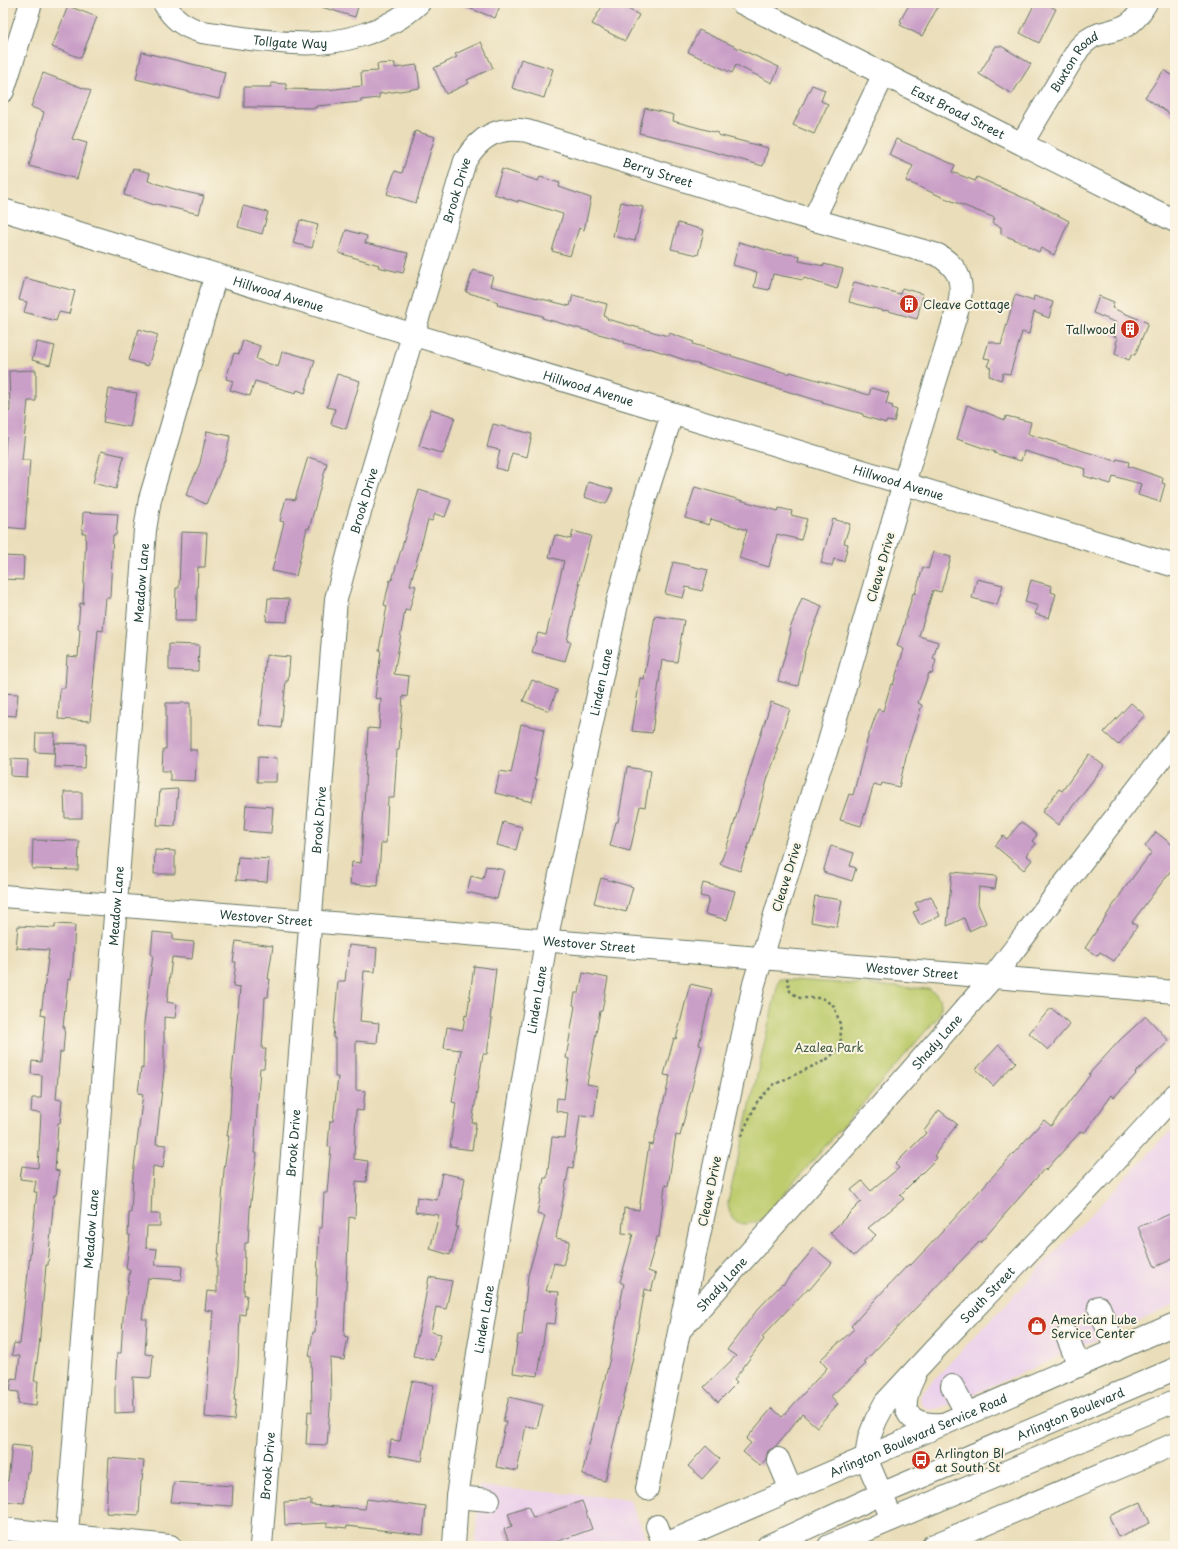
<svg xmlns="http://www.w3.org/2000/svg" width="1178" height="1549" font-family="'Playpen Sans',sans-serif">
<rect width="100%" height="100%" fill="#fcf5e5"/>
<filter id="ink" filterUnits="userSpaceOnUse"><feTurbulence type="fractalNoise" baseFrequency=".025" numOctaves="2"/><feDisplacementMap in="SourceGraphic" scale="8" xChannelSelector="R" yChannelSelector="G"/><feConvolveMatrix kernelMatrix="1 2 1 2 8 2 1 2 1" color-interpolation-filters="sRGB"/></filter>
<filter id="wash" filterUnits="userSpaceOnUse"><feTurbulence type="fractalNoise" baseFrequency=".012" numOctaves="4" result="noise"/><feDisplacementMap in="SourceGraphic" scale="16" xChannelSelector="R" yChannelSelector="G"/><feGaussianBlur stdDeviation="0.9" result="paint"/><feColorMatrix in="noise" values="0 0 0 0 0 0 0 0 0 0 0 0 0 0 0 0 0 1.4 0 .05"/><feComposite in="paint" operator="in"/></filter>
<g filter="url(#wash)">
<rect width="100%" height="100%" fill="#eadeba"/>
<path fill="#ebd1eb" d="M1175,1126V1305L940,1409L931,1410L923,1406L920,1398L922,1392Z
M479,1486L629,1499L647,1539L630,1546H475Z"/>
<path fill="#becc6e" stroke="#6e8451" d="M779,979L928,989C941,995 944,1004 938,1017L762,1219C744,1229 729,1224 728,1202Z"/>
<g id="blocks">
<path fill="#c99ec7" d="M319,3H359L355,17L318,6Z
M458,3H501L495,18L458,4Z
M604,3H617L639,15L625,41L592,24Z
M910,3H940L922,36L900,25L902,22L900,21Z
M1035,3H1044L1056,9L1039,43L1020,33Z
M68,6L97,17L81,58L52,47Z
M699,30L779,67L772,83L736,65L732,73L688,52Z
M481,42L493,68L467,80L469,83L446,94L434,68L457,57L455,54Z
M996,46H1001L1031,64L1012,94L979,74Z
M142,52L225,72L219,99L136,79Z
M521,59L553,69L544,98L512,88Z
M395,63V68L417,65L420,88L379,94V98L361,100V102L316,106V108L244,107V87H271V83L286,84V89L326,90L362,86L361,72L378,71L377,64Z
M1164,70L1175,77V118L1145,97Z
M43,73L91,91L72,139L87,143L77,179L29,166L44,112L31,107Z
M812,85L825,90L821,101L828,104L814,134L793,125Z
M645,108L674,115L673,121L718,133V135L768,148L763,166L686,144L639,133Z
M415,131L435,137L422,179L423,180L416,203L387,194L395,171L402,173Z
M896,139L917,148V149L955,165L952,172L975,181L977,177L1033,202L1069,221L1054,255L1041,248L1039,252L1027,246L1028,245L1001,234V227L992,223L995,218L942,197L906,181L913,166L889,155Z
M133,168L150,173L148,181L181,191L204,196L199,214L156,204L155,205L124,195Z
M502,169L538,181L540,177L560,183L559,187L591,198L584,230L579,228L570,256L552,251L563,214L518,200V202L494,194Z
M621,202L643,207L635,241L613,236Z
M243,206L268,212L262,234L238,227Z
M300,220L318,225L312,248L293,243Z
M678,223L704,230L698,255L671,249Z
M346,230L367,236L365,243L408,253L403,273L378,267L379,265L339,253Z
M739,242L781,254V253L800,256L799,261L824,266V264L843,269L837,289L804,278L803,280L773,274L769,290L754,287L757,272L733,265Z
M473,270L493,276L490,286L570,306L573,295L607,304L604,316L608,318L607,319L668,336L669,333L694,342L693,344L789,374L790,372L869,395L871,388L889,393L886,404L893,406L892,408L897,410L894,422L887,421L886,423L863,416V414L822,403L823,402L697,364L649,348V349L624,343V341L542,318L543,316L497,305L498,302L466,292Z
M25,278L75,291L69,314L59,312L56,321L24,312L27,302L19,300Z
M854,282L900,294L902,288L923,294L917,319L885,310L884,311L849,302Z
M1015,295L1033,301L1034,296L1053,302L1049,318L1034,312L1029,334L1022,332L1010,374L1003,373L1001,380L989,376L991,368L987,366L990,359L984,358L989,341L1001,345Z
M1099,296L1114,302L1112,308L1148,323L1135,355L1132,354L1129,360L1115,354L1117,345L1116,343L1118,338L1112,335L1117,323L1093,313Z
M139,329L158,335L148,366L129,360Z
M243,340L260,346L256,359L278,367L282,352H287L315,360L305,393L297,390L296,393L255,381L250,396L230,390L233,381L226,379L234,353L239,354Z
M37,342L55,346L50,365L32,360Z
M36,370V401H28L22,460H30L25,529L3,527V487L6,437H3V431L5,411H10L9,371Z
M337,374L360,381L346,429L331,424L335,409L327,407Z
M109,389L137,393L130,427L103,422Z
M967,405L1005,420L1006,416L1031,422L1028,434L1116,461L1117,459L1129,462L1128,466L1163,478L1162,483L1165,484L1160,502L1138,495L1141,484L1113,476L1111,484L1084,476L1086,469L1024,451L1021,461L994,453L995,452L957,439Z
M431,409L455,417L443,454L419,446Z
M493,424L532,434L527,457L512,453L507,471L496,468L500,450L487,447Z
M207,431L230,436L226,457L206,504L186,495L200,463Z
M101,451L124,456L116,489L93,483Z
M308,457L327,463L309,529L307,528L296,576L272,571L284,522L280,521L286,498L295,500Z
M588,482L613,489L606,504L584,497Z
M695,487L778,511L779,508L792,511L791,515L807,519L801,540L777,534L769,567L739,558L747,530L711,519L709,525L685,518Z
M419,490L451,500L445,517L435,514L432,521L428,520L410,585L416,586L409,611L405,610L394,674L409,676L407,697L403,696L399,750H397L394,798H388L386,843H381L378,886L350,884L352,862L361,863L368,728L379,729L381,699L375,698L381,651L379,650L387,606L384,605L390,580H392Z
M83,512L118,514L116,535H113L110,598H106L103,631L98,630L90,721L58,719L60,688H65L67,656L78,657L80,629H78L80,603L83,604L86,533H82Z
M833,519L850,524L844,543L848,544L844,561L834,559L832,566L821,563Z
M573,531L591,536L578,584H580L567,641L571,642L565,661L532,652L538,633L546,635L564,561L549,557L555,535L571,539Z
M181,532L207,533L205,567H198L196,621H175L176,588H179Z
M933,552L951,557L941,592L933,590L919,636L938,642L933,659L936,660L932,674L929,673L918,703L922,705L907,752L899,787L882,783L881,786L874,784L861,826L840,820L849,794L853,795L868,737L878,709L883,711L891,684L893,685L904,649L897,646L903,628L913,593L915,594L923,567L928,569Z
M3,556L24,557L23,580L3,579Z
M673,562L708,570L702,591L686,587L683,598L665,594Z
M977,579L1003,585L997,605L972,598Z
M1031,580L1052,586L1051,592L1056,594L1049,618L1035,614L1038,606L1025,602Z
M268,598L289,599L287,622L266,621Z
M802,598L822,606L804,653H805L798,686L778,681L791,632L789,631Z
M655,616L684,620L677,662L662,660L652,733L632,731L640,678L644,679Z
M169,644L199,645L198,671L169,670Z
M266,655L290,657L288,681H286L281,728L260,725L265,679L264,678Z
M532,680L557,690L549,711L523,701Z
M3,693L18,694L16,716L3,715Z
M771,702L790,709L776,749L778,750L768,777L752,835L740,871L720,864L731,835L744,788Z
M166,703H190V750H197L195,781L170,780V771H162L163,749H166Z
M1131,703L1145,715L1118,745L1104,732Z
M521,724L544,729L535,779H537L532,802L495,793L500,771L511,773Z
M36,733H55L54,753L35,752Z
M55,743L86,744L85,768L54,767Z
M1089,754L1104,766L1058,825L1042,812L1059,789L1062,791Z
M258,757L277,758L276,782H257Z
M11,759L28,760L27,777L11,776Z
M627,767L651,771L645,807L640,806L630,851L610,846L616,822H618Z
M178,789L175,826L157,825L160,790Z
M64,792H82V818H65Z
M246,805L273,807L271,833L244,831Z
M503,822L522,827L516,850L497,845Z
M1021,822L1037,835L1032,841L1036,844L1026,855L1032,860L1024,870L995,846L1003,836L1007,839Z
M1156,832L1175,847V865L1132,922L1137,926L1114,961L1100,952L1097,956L1085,948L1124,889L1152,852L1145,846Z
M33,840L79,841L78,870L32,869Z
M831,846L854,853L850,866L856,868L852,881L823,872Z
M155,850L175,851V874H154Z
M238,857L269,859L267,882L236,880Z
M486,866L504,870L497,899L467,892L471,876L483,879Z
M952,872L997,876L995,889L979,887L978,904L986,923L969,931L964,918L947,926Z
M601,878L633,887L626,912L594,903Z
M703,883L735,891L727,920L705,914L709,898L700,896Z
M815,896L842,900L837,927L811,922Z
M931,896L940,916L920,925L913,912L919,910L915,903Z
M55,924L75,925L73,962L71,979H68L63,1027H65L63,1052H60L56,1099L62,1100L60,1123H58L55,1170L59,1171L56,1195H54L48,1265H46L39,1347L34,1381H38L36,1406L18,1404L19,1392L10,1391L12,1378L17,1379L20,1356L12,1355L14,1343L20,1344L37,1192H34L36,1181L20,1179L22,1166L38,1168L41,1113L31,1112L32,1098H41L42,1075L31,1074L32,1061L41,1062L45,1016L41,1015L49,950L16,948L18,926L55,928Z
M153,932L173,934V940L194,942L192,959L172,957L167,1002L177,1004L175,1018L164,1017V1071L156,1144L166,1145L163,1168L153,1166L151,1214H160V1226H147L146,1248L157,1249L155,1265L182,1266L181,1280L148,1278L142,1319H147L145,1354L153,1355L151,1378L133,1377L134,1412L115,1413V1388L117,1353H121L123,1318L130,1270L126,1269L130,1235H128L129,1213H131L133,1175L143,1094L138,1093L141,1068L143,1069L144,1023L153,955H151Z
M236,941L273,946L268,979H270L268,997H265L262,1049H266L264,1068H260L254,1153H257L250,1209L248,1243H245L244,1295H247L245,1315L240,1314L238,1365L234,1400H236L234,1420L205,1417L213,1311L205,1310L207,1291L217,1292V1258H218L224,1170L229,1136H227L230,1115L232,1074L240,988L233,987L236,962H233Z
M349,945L377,948L375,972L364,971L360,1021L379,1023L377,1043L356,1041V1090L365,1091L363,1111L356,1110L354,1159L368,1161L366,1182L356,1181L355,1218L349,1217L344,1336L348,1337L344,1360L330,1358L331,1396L327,1445L306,1444L308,1411L312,1412L311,1356H309L313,1332H315L319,1228H322L324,1193H327L331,1147L328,1146L330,1121H333L338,1077H335V1038H333L338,981H345Z
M474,966L496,969L490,1019H492L487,1054H483L472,1123H476L472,1150L450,1147L456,1103L452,1102L461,1050L444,1048L447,1027L463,1030L465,1015L467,1016Z
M583,973L608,978L602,1011H600L587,1084L598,1086L594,1116L580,1115L573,1168L569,1167L556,1238L570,1241L563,1265L554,1263L546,1291L559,1292L555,1324L546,1323L538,1376L513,1373L518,1335H522L528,1275L545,1216L537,1214L544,1178H547L552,1137L565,1138L568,1113L556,1111L557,1098L564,1099L569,1059L566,1058L575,1006L573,1005L575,993H579Z
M690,984L712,989L699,1045L702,1046L680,1136L676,1135L668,1186L665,1185L659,1237H657L648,1271L656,1274L651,1291L645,1289L633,1357L605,1481L583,1475V1470L609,1362L624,1284L620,1282L633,1234L622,1233L624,1208L639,1210L649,1144L653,1145L670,1076L664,1075L674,1038L676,1039Z
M1051,1008L1070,1024L1048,1050L1029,1033Z
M1146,1016L1169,1041L1135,1073L1136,1074L1114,1097L1112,1095L1084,1133L1081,1131L1046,1170L1045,1168L980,1243L979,1242L864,1362L866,1364L830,1397L838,1404L817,1427L802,1414L775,1447L768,1451L766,1459L760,1466L743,1452L751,1443L746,1439L772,1408L782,1417L827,1368L820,1360L854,1329L851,1326L885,1289L909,1264L910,1266L942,1232L1044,1120L1051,1126L1090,1075L1089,1074L1120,1040Z
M999,1045L1016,1062L993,1086L976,1069Z
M939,1110L957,1124L934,1156L937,1158L900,1195L904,1199L868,1228L876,1235L854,1256L830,1233L861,1202L851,1190L862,1181L871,1191L899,1168L895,1164L926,1133L924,1131Z
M442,1173L465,1178L456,1227H458L450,1255L430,1249L439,1215L415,1212L417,1197L437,1200Z
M1175,1212V1258L1155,1267L1138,1227Z
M814,1248L832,1263L810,1289L808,1288L762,1337L764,1339L734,1380L737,1383L718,1402L704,1387L736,1356L727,1350L757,1310L782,1284L783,1285Z
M429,1277L452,1281L446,1309L436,1307L431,1332L441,1334L434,1360L413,1356L422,1316Z
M412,1381L434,1385L422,1461L389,1455L391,1440L400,1441Z
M509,1397L543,1405L537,1428L526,1426L517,1471L496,1467L506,1421H503Z
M12,1445L31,1447L29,1472H27L24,1503L3,1501V1481H8Z
M706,1446L720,1459L702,1479L688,1466Z
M109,1458L144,1461L142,1481H141L139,1515L106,1513Z
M174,1482L233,1486L232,1506L171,1502Z
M367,1499L426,1507L423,1535L347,1526V1528L327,1526V1523L285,1525L284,1502L311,1500V1505L365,1509Z
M582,1501L592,1529L545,1546H510L504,1529L512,1526L508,1513L528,1506L533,1518Z
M1141,1502L1150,1523L1118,1537L1109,1516Z"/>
</g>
</g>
<g filter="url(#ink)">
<use href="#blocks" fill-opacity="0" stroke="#667563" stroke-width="1"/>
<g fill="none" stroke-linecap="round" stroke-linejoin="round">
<g stroke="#667563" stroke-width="24">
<g id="minor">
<path id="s1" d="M164,3C173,19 184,27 202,32C232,36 263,42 294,43C337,46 387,33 419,3"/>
<path d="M3,91L31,3"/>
<path id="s2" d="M1022,143L1079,48C1085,42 1090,37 1097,35C1108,31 1121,30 1130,23C1137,18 1142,10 1146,3"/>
<path d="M813,220L884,74"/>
<path id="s3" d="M3,896L1175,992"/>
<path d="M1099,1307L1116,1350"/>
<path id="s4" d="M680,1330L849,1142L993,977L1175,740"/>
<path d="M1067,1336L1079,1366"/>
<path d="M914,1377C898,1409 905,1426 943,1424"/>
<path d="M952,1386L967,1414"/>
<path d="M778,1459L791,1490"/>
<path d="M457,1497L489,1500"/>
<path id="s5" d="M892,1519L866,1458L869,1438L876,1420L885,1403L936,1348L1098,1179L1175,1095"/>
<path d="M657,1526L664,1545"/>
<path d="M3,1529L170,1546"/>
<path id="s6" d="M66,1546L145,530L150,499L216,275"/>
<path id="s7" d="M261,1546L336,599L357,522L465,161C480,136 498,126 527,131L779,210L938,255C959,268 964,281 959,305L904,483L826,752L819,770L754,984L693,1263L647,1489"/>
<path id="s8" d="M454,1546L457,1497L478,1353L546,941L617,604L644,502L672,414"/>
<path id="s9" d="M661,1546L1175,1324"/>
<path d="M932,1546L1175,1444"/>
</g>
</g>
<g stroke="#667563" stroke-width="24">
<g id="major">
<path id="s10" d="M742,3L1175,221"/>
<path id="s11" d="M3,210L1175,566"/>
</g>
</g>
<g stroke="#667563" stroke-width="24">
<g id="highway">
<path id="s12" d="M768,1546L881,1494L1175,1369"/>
<path d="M829,1546L1175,1401"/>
</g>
</g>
<path stroke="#667563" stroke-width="2.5" stroke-dasharray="3 3" stroke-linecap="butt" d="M741,1136L757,1102L773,1085L826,1060L839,1049L841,1039L840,1024L834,1006L822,998H800L795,995L790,991L787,978"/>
<use href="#minor" stroke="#fff" stroke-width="22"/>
<use href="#major" stroke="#fff" stroke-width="22"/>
<use href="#highway" stroke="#fff" stroke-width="22"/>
</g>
</g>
<defs>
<g id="building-disc" transform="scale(1)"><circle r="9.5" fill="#c8321e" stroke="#fcf5e5"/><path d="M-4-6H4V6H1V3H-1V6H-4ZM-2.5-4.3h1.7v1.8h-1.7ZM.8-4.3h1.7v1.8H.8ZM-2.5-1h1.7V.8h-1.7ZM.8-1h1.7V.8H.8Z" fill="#fff"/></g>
<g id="shop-disc" transform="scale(1)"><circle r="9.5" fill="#c8321e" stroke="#fcf5e5"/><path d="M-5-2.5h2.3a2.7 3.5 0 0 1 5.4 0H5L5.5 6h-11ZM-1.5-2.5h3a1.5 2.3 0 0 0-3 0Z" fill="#fff"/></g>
<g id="bus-disc" transform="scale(1)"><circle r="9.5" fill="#c8321e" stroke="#fcf5e5"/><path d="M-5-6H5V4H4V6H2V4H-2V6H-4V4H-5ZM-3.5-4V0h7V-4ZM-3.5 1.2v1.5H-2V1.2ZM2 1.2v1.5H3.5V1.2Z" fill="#fff"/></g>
</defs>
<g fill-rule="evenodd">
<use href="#building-disc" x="909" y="304"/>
<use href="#building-disc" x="1130" y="329"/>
<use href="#shop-disc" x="1037" y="1326"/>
<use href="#bus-disc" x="921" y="1460"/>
</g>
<g text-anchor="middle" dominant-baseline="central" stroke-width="4" stroke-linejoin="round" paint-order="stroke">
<g font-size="12" fill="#1f3d34" stroke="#fcf5e5">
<text stroke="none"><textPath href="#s1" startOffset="138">Tollgate Way</textPath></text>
<text stroke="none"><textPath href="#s2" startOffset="97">Buxton Road</textPath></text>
<text stroke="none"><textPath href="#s10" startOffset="242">East Broad Street</textPath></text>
<text stroke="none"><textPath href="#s7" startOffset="1618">Berry Street</textPath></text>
<text stroke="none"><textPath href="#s7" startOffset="1376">Brook Drive</textPath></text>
<text stroke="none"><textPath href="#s11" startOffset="288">Hillwood Avenue</textPath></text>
<text stroke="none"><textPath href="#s11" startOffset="612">Hillwood Avenue</textPath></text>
<text stroke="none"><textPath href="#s11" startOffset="936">Hillwood Avenue</textPath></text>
<text stroke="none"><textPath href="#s7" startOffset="1052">Brook Drive</textPath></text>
<text transform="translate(880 567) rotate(-74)">Cleave Drive</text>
<text stroke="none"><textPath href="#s6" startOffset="966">Meadow Lane</textPath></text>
<text stroke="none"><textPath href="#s8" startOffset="877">Linden Lane</textPath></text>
<text stroke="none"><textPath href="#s7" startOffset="728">Brook Drive</textPath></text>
<text transform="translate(786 877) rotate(-73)">Cleave Drive</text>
<text stroke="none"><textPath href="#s6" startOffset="642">Meadow Lane</textPath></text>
<text stroke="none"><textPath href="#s3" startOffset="264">Westover Street</textPath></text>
<text stroke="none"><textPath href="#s3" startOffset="588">Westover Street</textPath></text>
<text stroke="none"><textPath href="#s3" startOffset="912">Westover Street</textPath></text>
<text stroke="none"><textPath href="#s8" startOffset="553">Linden Lane</textPath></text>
<text stroke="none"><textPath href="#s4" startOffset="386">Shady Lane</textPath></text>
<text stroke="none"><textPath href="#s7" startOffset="404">Brook Drive</textPath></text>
<text transform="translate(709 1191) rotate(-78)">Cleave Drive</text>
<text stroke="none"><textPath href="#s6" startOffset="318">Meadow Lane</textPath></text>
<text stroke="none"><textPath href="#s4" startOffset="62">Shady Lane</textPath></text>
<text stroke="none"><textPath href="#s5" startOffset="274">South Street</textPath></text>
<text stroke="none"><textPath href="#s8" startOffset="229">Linden Lane</textPath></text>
<text stroke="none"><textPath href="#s12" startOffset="330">Arlington Boulevard</textPath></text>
<text stroke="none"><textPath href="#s9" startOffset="280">Arlington Boulevard Service Road</textPath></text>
<text stroke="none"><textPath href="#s7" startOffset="80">Brook Drive</textPath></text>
</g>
<g font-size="12" fill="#1f3d34" stroke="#fcf5e5" text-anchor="start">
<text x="923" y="304">Cleave Cottage</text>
<text x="1116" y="329" text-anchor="end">Tallwood</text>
<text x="1051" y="1319">American Lube<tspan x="1051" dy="14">Service Center</tspan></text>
<text x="935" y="1453">Arlington Bl<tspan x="935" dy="14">at South St</tspan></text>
</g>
<g font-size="12" fill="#3f5a40" stroke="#fcf5e5">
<text x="829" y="1047">Azalea Park</text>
</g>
</g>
<rect width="1178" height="1549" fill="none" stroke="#fcf5e5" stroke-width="16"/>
</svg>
